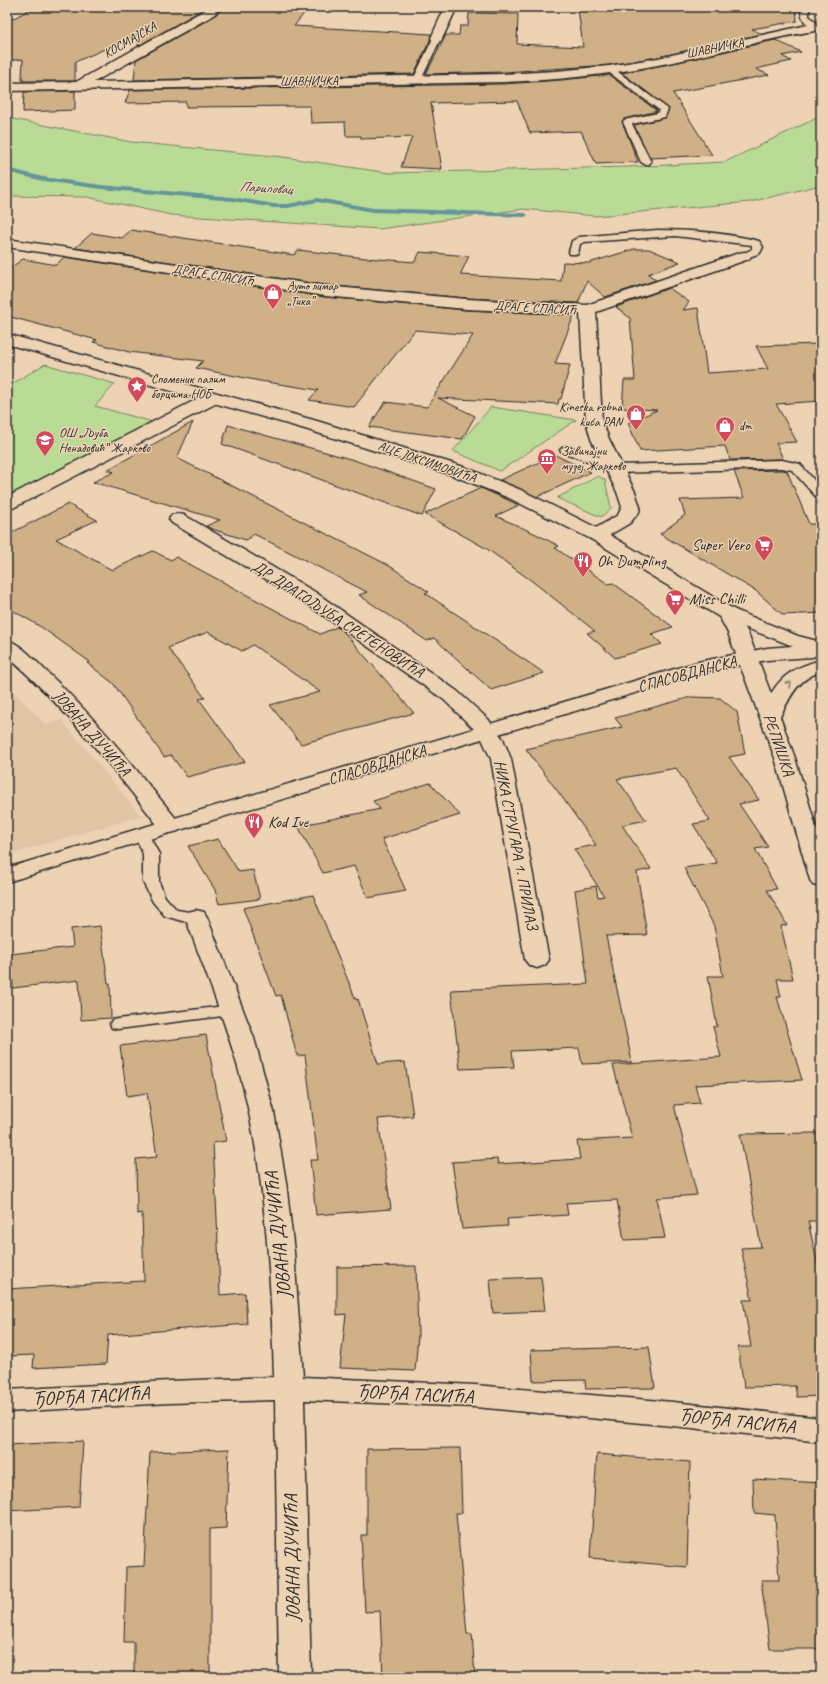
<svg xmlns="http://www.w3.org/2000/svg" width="828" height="1684" font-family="Caveat,sans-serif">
<rect width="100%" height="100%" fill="#edd2b4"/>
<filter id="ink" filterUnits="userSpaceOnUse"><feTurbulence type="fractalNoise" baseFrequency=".025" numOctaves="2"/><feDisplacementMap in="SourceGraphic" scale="8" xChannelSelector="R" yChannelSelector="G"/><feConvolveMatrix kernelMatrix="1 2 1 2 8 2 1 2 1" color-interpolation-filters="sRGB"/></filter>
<g filter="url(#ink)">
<path fill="#e0c5a4" d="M7,685L46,725L62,720L141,816L7,855Z"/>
<path fill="#badb95" stroke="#728360" d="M821,116V185L750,202L596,216L523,209L379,229L171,215L87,197L7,196V118L131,142L283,157L389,173L627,167L725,162Z
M45,364L115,384L95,406L153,422L14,493L7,491V387Z
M491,407L576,420L500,471L453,451Z
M598,476L605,480L611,508L601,517L557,498Z"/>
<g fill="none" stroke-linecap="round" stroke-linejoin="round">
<path fill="#64959b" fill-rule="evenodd" d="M7,168L43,177L101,185L232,197L274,204H288L317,198L373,208L525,213L528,215L525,217L373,212L317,202L288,208H274L232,201L101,189L43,181L7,172Z"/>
</g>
<path fill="#d0b086" stroke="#2b2b2b" d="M34,7H207L138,46L139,34L75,62V81H25L22,80L23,59L7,61V22Z
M224,7H309L294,26L431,34L430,40L414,74L134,80L136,60L213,17Z
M637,7H796L797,21L752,29L762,34L658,57L609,65L504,72L426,74L446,35H459L460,26H468L469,13L518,14L517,44L583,47L578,9H637Z
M775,40L801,52L782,56L791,61L756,69L769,75L673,93L712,155L650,158L634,125L665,118L669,109L622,73L679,62Z
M609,75L657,111L624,119L622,121L638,162L596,164L581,131L530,133L517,101L431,103L442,169L401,167L412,137L361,139V136H346L345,122L311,123L310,106L186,107V102L125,103L130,90L504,84L562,80Z
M75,91V110L23,112L24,92Z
M131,230L294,255L298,250L366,258L415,262L420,252L469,256L460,275L561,281L563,262L589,263L634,249H649L680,262L648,274L656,280L605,297L587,281L578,303L466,298L325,285L75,248L92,233L122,238Z
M64,257L325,297L466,310L574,315L555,364L570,365L561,399H559L558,404L438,398L475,416L462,439L369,427L385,402L427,407L473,335L415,330L354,407L309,400L318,390L260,381L196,368L203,361L129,352L93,342L97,340L7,316V270L23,259L56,265Z
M669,288L689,302L683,310L698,308L707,373L768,369L756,346L821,344V401L776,404L797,442L776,443L783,459L730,460L725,446L640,451L628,423L657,410L622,408L624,380H635L630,318L616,307Z
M193,422L177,458L388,565L429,592L425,593L544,673L491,690L434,638L427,641L359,595L367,592L254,534L246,540L212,529L206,526L220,520L93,482L114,472L107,470Z
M228,425L354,460L436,489L422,516L222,444Z
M555,455L591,472L537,497L500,480Z
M782,470L787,471L809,524H821V613L783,615L756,591L660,534L685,515L680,500L744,498L734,471Z
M481,488L519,505L496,516L536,534L559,546L555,548L608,584L613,583L673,627L651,634L662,644L615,658L587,633L595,631L532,581L487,549L425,514Z
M68,504L97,520L56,539L112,570L153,551L171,560L176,557L320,634L337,627L343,631L414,713L301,744L270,705L320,692L253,645L242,651L208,632L168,648L205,698L199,699L245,762L187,777L171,755L164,757L113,683L87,663L90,662L41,627L7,607V535Z
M691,697L720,698L737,712L745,754L729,757L759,800L739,804L768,847L755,849L777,889L767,890L787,925L781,926L793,979H777L781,997H777L802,1080L695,1085L700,1103L674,1105L697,1195L657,1198L665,1238L624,1240L617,1200L566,1203L568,1215L507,1219L508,1226L462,1229L452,1162L497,1159L498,1164L580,1159L577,1141L632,1138L613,1065L721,1057L713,1027L717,1026L708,976H723L714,926L684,868L717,863L693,824L710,821L676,768L617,779L646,820L622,825L651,869L637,872L647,935L606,936L632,1062L582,1064L579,1048L512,1051L514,1067L460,1069L451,990L588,984L575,890L596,886L598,897L604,896L574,849L596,845L559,793L526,749L622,727L615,718Z
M430,783L460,815L382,839L406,891L368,898L354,866L323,873L298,826L380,809L373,801Z
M218,839L239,872L253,870L260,899L219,904L215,890L188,846Z
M313,895L356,1000L358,999L378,1064L405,1062L413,1116L378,1119L391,1209L316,1215L310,1160H318L305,1055L297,1056L281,995L276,996L243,908Z
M100,926L108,983H110L111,1018L81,1020L79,980L13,988L10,954L73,947L71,929Z
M206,1035L226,1141L213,1143L217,1218L220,1295L245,1293L247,1324L108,1335L106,1364L33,1368L34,1355L7,1356V1289L144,1281L142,1213L137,1214L136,1159L157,1157L147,1093L127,1096L120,1046Z
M817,1133L821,1154V1221H808L821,1280V1396L797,1397L795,1386L744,1387L738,1347H751L743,1300H752L741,1248L761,1247L740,1134Z
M416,1266L418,1335L415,1371L340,1368L346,1314L337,1315V1267Z
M541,1277L545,1311L493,1313L490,1279Z
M649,1347L655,1388L586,1389L585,1380L533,1381L531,1350Z
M83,1441L79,1507L7,1511V1445Z
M460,1448L462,1513H456L467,1634H472L475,1677H383L380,1611L365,1612L361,1535H367V1449Z
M229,1449L226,1528L210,1529V1677H134V1642H124L126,1567L144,1566L150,1452Z
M597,1454L690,1462L687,1567L590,1558Z
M753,1479L821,1483V1649H770L761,1580H779L775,1515L754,1513Z"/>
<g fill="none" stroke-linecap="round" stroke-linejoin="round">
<g stroke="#2b2b2b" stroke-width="3">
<path id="lane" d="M801,7H809V16L819,25V29H813C805,23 800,18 801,7Z
M434,36H437L441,38L421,80L417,83L414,82L413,80Z
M610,66L668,109L665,117L632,124L651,162L649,164L646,165L641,162L623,122L624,120L658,113L659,110L607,71L606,69L607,67Z
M657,230C688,230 728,233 759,241L763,247L760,253L744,259L739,256L752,249V245L675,236L584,242L580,244L578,254H570L569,252L572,241L579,237Z
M566,446L618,463L619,465L782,460L800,464L821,488V499L817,498L792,470L782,468L616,473L612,472L610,469L562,452L560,450L562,448Z
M142,831L147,832L159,854V882L165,897L177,910L202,914L204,917L202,920L196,922L182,921L165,916L153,902L143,882V854L135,835L137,832Z
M233,1005L239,1006L241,1010L239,1014L118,1029L112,1028L110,1024L112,1020L118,1019Z"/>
</g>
<g stroke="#2b2b2b" stroke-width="3">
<path id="street" d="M210,7H223L212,16L94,82L504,74L556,71L609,66L658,58L821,22V30C766,38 712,55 658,65C607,75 556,80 504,82L7,91V83L76,82Z
M445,7H457L441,41H433L431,38Z
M7,239L325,286L466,299L587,305L739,253L744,252L749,253L751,256L749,259L596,312L602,421L609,439L635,492L640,507L639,512L630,523L603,539L597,540L591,539L588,535L591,531L618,515L622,507L617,492L591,439L586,421L580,314L466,309L325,296L7,247Z
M213,393L219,394L221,398L219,402L13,508L7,509V497L207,394Z
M178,514L184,515L315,592L457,691L488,719L503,739L511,759L549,960L545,965L537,968L529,965L525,960L491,759L482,739L473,728L443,699L301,600L172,523L169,519L172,515Z
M728,608L735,610L748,633L771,694C783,673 799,666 821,660V672C798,678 790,697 780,717L795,758L821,843V887L813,885L810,880L775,758L728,633L718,614L721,610Z
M7,640C21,644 34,659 45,670C94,716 136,769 178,821L181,826L178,831L170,833L162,831C114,769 66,708 7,656Z
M196,910L204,912L207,917L254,1038L274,1112L286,1182L294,1252L303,1377L475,1385L673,1402L821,1418V1442L673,1426L475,1407L304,1400L311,1677H279L275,1400L170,1403L7,1412V1390L170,1381L274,1377C271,1281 266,1179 243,1086C228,1028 206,973 185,917L188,912Z"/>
</g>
<g stroke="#2b2b2b" stroke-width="3">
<path id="secondary" d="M7,334L317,421L464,467L521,490L603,531L735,610L798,636L821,642V654L812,657L767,660L708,671L7,882V868L698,662L767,648L793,646L721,618L591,539L509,498L452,475L305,429L7,344Z"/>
</g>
<use href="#lane" fill="#edd2b4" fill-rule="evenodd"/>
<use href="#street" fill="#edd2b4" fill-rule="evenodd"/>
<use href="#secondary" fill="#edd2b4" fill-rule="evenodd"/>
</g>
<defs><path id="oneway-chevron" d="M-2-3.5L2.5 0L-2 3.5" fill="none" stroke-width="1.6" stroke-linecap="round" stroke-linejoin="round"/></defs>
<use stroke="#8c7e70" href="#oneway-chevron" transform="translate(789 684) rotate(-45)"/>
</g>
<defs>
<g id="shop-pin" transform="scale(1)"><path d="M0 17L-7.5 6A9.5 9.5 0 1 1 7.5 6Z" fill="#d1495b" stroke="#edd2b4"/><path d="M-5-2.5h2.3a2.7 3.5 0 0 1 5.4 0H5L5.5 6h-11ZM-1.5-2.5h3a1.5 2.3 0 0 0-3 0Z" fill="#fff"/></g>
<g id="sight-pin" transform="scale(1)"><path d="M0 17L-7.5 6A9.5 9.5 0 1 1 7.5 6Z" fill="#d1495b" stroke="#edd2b4"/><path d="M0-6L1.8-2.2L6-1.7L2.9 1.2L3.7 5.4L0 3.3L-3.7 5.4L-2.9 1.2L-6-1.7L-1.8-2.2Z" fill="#fff"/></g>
<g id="school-pin" transform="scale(1)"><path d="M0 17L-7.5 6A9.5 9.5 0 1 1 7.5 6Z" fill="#d1495b" stroke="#edd2b4"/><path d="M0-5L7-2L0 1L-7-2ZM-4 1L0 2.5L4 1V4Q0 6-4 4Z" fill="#fff"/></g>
<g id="museum-pin" transform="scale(1)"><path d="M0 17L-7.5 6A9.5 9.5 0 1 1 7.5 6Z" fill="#d1495b" stroke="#edd2b4"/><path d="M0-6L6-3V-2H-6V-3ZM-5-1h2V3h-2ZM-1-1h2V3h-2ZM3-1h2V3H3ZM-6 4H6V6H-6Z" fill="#fff"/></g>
<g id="supermarket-pin" transform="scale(1)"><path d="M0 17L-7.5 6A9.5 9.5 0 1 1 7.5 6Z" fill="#d1495b" stroke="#edd2b4"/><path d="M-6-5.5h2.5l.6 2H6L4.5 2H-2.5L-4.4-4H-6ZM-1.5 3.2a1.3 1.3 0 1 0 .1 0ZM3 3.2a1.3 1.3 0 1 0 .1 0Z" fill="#fff"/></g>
<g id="restaurant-pin" transform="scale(1)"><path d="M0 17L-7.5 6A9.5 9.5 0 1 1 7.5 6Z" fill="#d1495b" stroke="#edd2b4"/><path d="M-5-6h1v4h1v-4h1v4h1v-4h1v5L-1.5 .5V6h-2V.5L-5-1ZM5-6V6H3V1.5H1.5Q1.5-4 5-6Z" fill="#fff"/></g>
</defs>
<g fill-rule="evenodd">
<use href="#shop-pin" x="273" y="293"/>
<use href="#sight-pin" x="137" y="386"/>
<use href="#shop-pin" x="636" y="414"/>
<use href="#shop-pin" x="725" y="426"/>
<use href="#school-pin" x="45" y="440"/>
<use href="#museum-pin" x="547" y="458"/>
<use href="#supermarket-pin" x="764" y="545"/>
<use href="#restaurant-pin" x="583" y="561"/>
<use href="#supermarket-pin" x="675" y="599"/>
<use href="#restaurant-pin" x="254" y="822"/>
</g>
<g text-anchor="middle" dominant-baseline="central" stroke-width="3" stroke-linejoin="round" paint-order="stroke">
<g font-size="13" fill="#2b2b2b" stroke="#edd2b4">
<text transform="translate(130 40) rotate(-30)">КОСМАЈСКА</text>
<text transform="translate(715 48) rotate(-12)">ШАВНИЧКА</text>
<text transform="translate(309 81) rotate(-1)">ШАВНИЧКА</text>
<text transform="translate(213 275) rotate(9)">ДРАГЕ СПАСИЋ</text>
<text transform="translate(535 308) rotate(3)">ДРАГЕ СПАСИЋ</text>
<text transform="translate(427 462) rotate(19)">АЦЕ ЈОКСИМОВИЋА</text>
</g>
<g font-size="13" fill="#2b2b2b" stroke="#edd2b4" text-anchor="start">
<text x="287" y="286">Ауто лимар<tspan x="287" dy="15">„Тика”</tspan></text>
<text x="151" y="379">Споменик палим<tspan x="151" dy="15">борцима НОБ</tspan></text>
<text x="622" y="407" text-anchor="end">Kineska robna<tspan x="622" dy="15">kuća PAN</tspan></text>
<text x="739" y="426">dm</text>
<text x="59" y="433">ОШ „Љуба<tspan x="59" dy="15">Ненадовић” Жарково</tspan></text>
<text x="561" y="451">Завичајни<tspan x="561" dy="15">музеј Жарково</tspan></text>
</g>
<g font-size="14" font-style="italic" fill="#394547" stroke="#edd2b4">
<text transform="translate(266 188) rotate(3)">Париповац</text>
</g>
<g font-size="16" fill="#2b2b2b" stroke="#edd2b4" text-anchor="start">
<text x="750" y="545" text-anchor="end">Super Vero</text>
<text x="597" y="561">Oh Dumpling</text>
<text x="689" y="599">Miss Chilli</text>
<text x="268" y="822">Kod Ive</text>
</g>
<g font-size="16" fill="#2b2b2b" stroke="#edd2b4">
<text transform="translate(338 619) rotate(33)">ДР ДРАГОЉУБА СРЕТЕНОВИЋА</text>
<text transform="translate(687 674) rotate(-15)">СПАСОВДАНСКА</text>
<text transform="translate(92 733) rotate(49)">ЈОВАНА ДУЧИЋА</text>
<text transform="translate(779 745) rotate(71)">РЕПИШКА</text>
<text transform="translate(377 765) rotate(-17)">СПАСОВДАНСКА</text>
<text transform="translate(516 845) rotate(79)">НИКА СТРУГАРА 1. ПРИЛАЗ</text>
</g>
<g font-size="19" fill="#2b2b2b" stroke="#edd2b4">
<text transform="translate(278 1235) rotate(-96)">ЈОВАНА ДУЧИЋА</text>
<text transform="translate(415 1394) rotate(3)">ЂОРЂА ТАСИЋА</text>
<text transform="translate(91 1396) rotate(-3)">ЂОРЂА ТАСИЋА</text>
<text transform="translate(737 1421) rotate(6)">ЂОРЂА ТАСИЋА</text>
<text transform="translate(292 1558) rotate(-91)">ЈОВАНА ДУЧИЋА</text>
</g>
</g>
<rect width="828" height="1684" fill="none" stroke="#edd2b4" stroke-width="24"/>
<rect x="12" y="12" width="804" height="1660" fill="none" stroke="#2b2b2b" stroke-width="1.5" filter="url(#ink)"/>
</svg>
